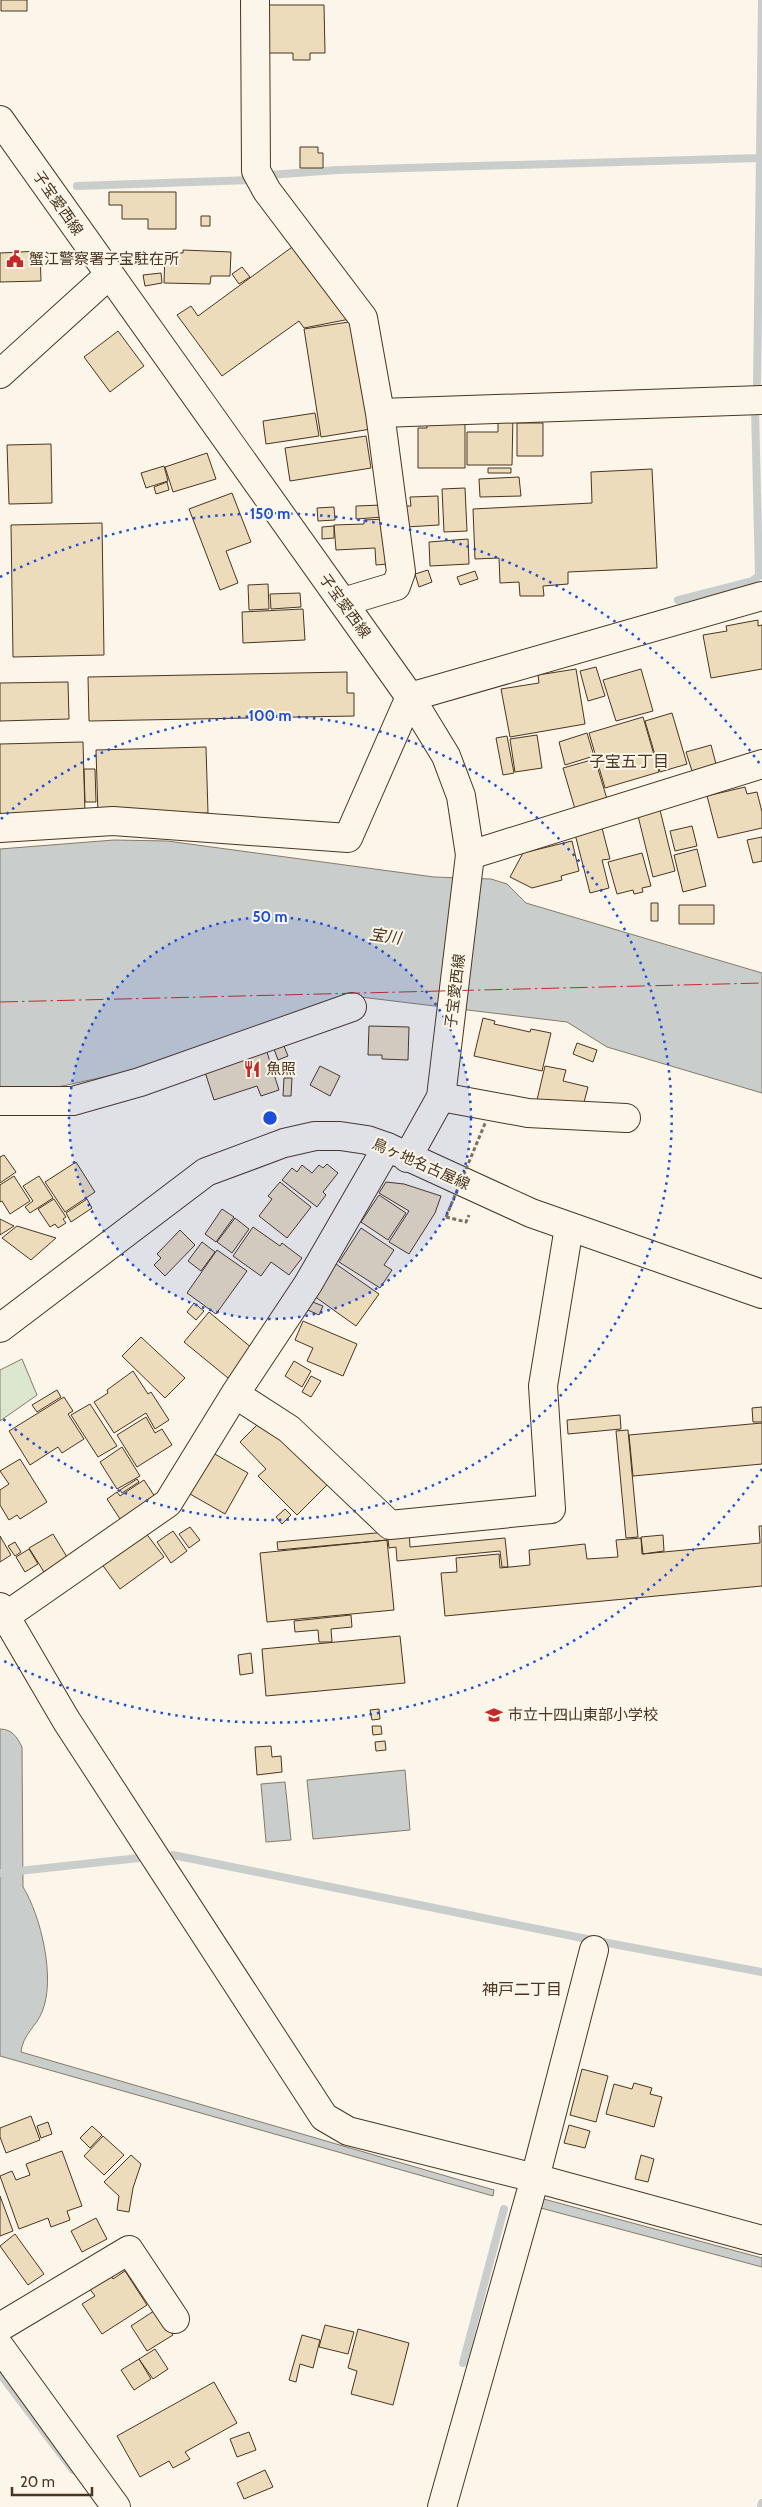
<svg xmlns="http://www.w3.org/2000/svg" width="762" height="2507" font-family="Cabin,'Noto Sans JP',sans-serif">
<rect width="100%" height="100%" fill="#fbf6e9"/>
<path fill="#dce7d0" stroke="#887966" d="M22,1359L37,1395L0,1421V1370Z"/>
<path fill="#c9cecd" stroke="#887966" d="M114,840L167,841L434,877L491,879L507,884L526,903L762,973V1093L607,1047L567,1022L352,996L126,1072L49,1089L0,1090V849Z
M0,1729C12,1729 17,1737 22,1747L23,1887C41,1916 56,1979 42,2012C36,2027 23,2034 21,2052L494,2190L493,2196L0,2056Z
M405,1770L410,1830L313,1839L307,1780Z
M285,1782L291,1840L266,1842L261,1784Z
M540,2198L762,2258V2267L537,2207Z"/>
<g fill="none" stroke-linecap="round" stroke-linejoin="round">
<path stroke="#c9cecd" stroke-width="8" d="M269,175L337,170L759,158
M77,186L251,180
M757,386L762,0
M678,600L752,581L759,576L755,407
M173,1855L592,1940L762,1972
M0,1873L139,1858
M463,2363L504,2209
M0,2374L73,2470
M761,2507L762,2503"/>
</g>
<path fill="#ecdcbc" stroke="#4a3520" d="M1,0H27V11H1Z
M266,5H324L325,53H310V60H293V53H266Z
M300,147H318V153H323V168H300Z
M109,192H176V229H148V219H122V205H109Z
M201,216H210V226H201Z
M299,242L355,318L304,328L299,321L222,376L177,315L191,306L198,316Z
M183,250L231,252L230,276H211L210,284L164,283L165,252L183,253Z
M40,251L41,281L0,282V253Z
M242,267L250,277L239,284L232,274Z
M161,273L162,283L145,286L143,275Z
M355,321L371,429L321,437L304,329Z
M118,331L144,366L110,392L84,357Z
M315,413L319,436L266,444L263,421Z
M498,414H513L512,465H467V432H498Z
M427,420H465V468H418V428H427Z
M517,423H543V456H517Z
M366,436L371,468L290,481L285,448Z
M51,444L52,503L9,504L7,445Z
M207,453L216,479L173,492L165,467Z
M164,466L168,481L146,488L141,473Z
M488,468H511V473H488Z
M652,469L657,568L568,572V584L543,586L544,596H520L519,582L500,583L499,558L475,559L473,509L592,503L591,472Z
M519,477L521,496L480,497L479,479Z
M167,482L169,490L156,494L154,487Z
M465,488L467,531L444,532L442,489Z
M232,493L251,542L226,551L238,583L220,590L189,509Z
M438,496L439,525L406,527L405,506H411L410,497Z
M382,505L383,517L356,519V506Z
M334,507L335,520L318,521L317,508Z
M385,519L388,564L376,565L375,548L336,550L334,525L364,524V520Z
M102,523L104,655L13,657L11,525Z
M334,526V538L322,539V527Z
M468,539L469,564L430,566L429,542Z
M428,570L432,582L419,587L415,574Z
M475,571L478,579L460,585L457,577Z
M268,584L269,609L249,610L248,585Z
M300,593L301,607L271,609L270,594Z
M303,609L305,640L243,643L242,612Z
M758,620V626L762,625V669L711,678L703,635L727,631L726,626Z
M596,667L605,696L588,701L580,671Z
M576,669L585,724L510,737L501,689L539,683L538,675Z
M641,669L653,711L616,721L603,680Z
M347,672V693H354V716L89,721L88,677Z
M68,682L69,719L0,721V683Z
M672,713L687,764L660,772L645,721Z
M643,717L659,772L605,788L589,733Z
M587,733L594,756L565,765L559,742Z
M537,735L542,768L515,772L510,739Z
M507,736L514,773L503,775L496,738Z
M83,742L85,814L0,816V744Z
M711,745L716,764L692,771L686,752Z
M206,747L208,813L98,815L96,750Z
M595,759L607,799L575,809L563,768Z
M84,769H95L96,802H85Z
M745,787L747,794L757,792L762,812V828L718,838L707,796Z
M660,810L675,871L653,877L638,816Z
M692,826L697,846L675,851L670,831Z
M602,828L610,859L602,860L609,888L590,893L575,834Z
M762,837V861L753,863L747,840Z
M572,841L579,871L561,876L562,880L532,888L510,877L523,853Z
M697,849L706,886L683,892L674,855Z
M642,853L651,886L642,888L643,892L634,894L633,890L617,894L608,862Z
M651,903H658V921H651Z
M679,905H714V924H679Z
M483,1018L495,1021L494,1024L530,1032L531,1029L551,1033L542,1071L474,1056Z
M369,1026L409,1027L408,1060L382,1059V1055H368Z
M577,1043L597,1050L593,1062L573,1054Z
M284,1046L288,1056L278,1060L274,1049Z
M266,1049L279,1090L261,1096L257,1086L214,1100L204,1069Z
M290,1061L293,1072L284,1075L280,1064Z
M320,1066L340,1076L330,1096L310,1085Z
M545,1066L566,1070L563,1081L588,1087L582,1110L537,1100Z
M284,1078H292L291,1096H283Z
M4,1155L16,1172L0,1183V1157Z
M76,1162L95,1192L65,1212L45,1182Z
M327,1164L338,1173L323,1192L326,1195L317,1207L282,1180L292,1168L297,1172L302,1165L312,1173L319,1165L323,1168Z
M14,1176L30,1201L10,1214L2,1201L0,1202V1185Z
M39,1176L53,1198L30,1213L25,1207L33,1201L23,1186Z
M280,1182L311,1207L287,1238L259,1216L272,1199L268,1196Z
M386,1182L404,1184L441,1196L435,1213L409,1254L389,1242L409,1211L379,1193Z
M379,1195L406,1213L388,1240L361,1222Z
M54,1199L66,1217L63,1219L66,1223L58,1228L55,1224L50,1227L38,1209Z
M87,1199L92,1208L71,1222L66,1213Z
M222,1209L234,1217L216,1242L205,1234Z
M235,1218L249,1229L232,1253L217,1242Z
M0,1219L14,1226L0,1235Z
M17,1226L56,1238L31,1260L2,1238Z
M253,1227L280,1246L282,1243L302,1258L289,1275L271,1262L261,1276L233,1256Z
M361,1228L394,1250L384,1265L392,1270L380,1288L339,1262Z
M180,1230L195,1245L165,1276L154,1265L161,1258L157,1254Z
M202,1242L215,1252L201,1271L188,1261Z
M217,1250L247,1271L216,1314L187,1293Z
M336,1264L379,1294L356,1326L314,1296Z
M305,1299L323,1306L319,1315L301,1307Z
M194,1303L204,1311L196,1320L187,1312Z
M209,1312L253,1349L228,1378L184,1342Z
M303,1321L357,1344L343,1376L307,1361L313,1348L295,1340Z
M141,1337L185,1378L165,1398L122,1356Z
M294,1361L311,1371L302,1387L285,1376Z
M133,1371L148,1394L151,1392L169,1420L155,1429L146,1413L114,1433L94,1402L108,1393L107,1390Z
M311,1376L321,1381L311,1397L302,1392Z
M57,1390L61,1397L37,1412L32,1405Z
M64,1397L73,1411L68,1414L84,1439L62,1453L58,1447L30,1465L9,1431Z
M90,1404L117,1446L98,1457L71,1415Z
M762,1407V1422H753L752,1408Z
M620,1415L621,1429L568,1434L567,1420Z
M146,1417L155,1433L162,1429L172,1445L137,1467L117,1435Z
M263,1419L328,1484L297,1515L258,1476L266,1469L240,1442Z
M762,1423V1464L633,1476L629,1435Z
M628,1430L638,1537L626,1538L616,1431Z
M122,1447L140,1476L117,1489L100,1462Z
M213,1453L248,1473L225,1514L190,1494Z
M20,1459L47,1502L20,1519L17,1515L9,1520L0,1505V1490L9,1484L0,1471Z
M137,1479L139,1482L122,1493L120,1490Z
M144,1480L157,1500L122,1522L107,1499L117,1492L120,1496Z
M285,1509L291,1515L282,1524L276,1517Z
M759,1526H762V1586L445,1616L441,1573L457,1572L456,1558L499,1554L500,1568L530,1565L529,1550L585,1544L587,1559L618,1557L616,1540L641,1538L642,1554L760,1543Z
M190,1527L200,1540L189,1548L179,1534Z
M409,1530L410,1547L505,1538L508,1567H502L500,1551L397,1561L396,1547L389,1548L388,1540L278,1550L277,1542Z
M173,1531L187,1551L171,1563L157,1542Z
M145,1532L164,1557L120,1589L101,1563Z
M53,1534L67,1557L44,1572L29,1548Z
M663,1535L664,1551L643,1554L641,1537Z
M0,1536L11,1555L0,1562Z
M387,1540L394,1610L267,1622L260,1553Z
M15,1542L21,1552L15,1556L8,1546Z
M29,1549L38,1564L25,1572L16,1557Z
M351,1615L352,1627L331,1629L332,1642H319L318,1630L295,1632L294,1621Z
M400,1636L405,1683L266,1696L262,1649Z
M251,1653L253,1673L240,1675L238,1655Z
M379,1709L380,1719L372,1720L370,1710Z
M372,1726H381L382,1734L373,1735Z
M385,1741L386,1750L376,1751L375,1742Z
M271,1746L272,1757L281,1756L282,1772L257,1775L255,1747Z
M582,2069L608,2076L596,2122L570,2115Z
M634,2083L652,2088L650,2094L662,2097L654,2127L606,2114L614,2084L632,2089Z
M31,2116L40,2140L6,2153L0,2137V2128Z
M48,2122L52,2134L41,2138L37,2126Z
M569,2125L590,2131L585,2148L564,2143Z
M92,2126L102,2135L90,2148L80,2138Z
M103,2136L124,2155L104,2175L84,2156Z
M62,2151L82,2206L67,2211L70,2220L51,2227L48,2218L19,2229L0,2176L12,2171L16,2180L30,2175L26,2164Z
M131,2155L141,2164L133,2188L129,2212L117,2210L119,2196L104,2182Z
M641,2155L654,2159L648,2182L635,2179Z
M0,2196L13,2231L0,2236Z
M96,2218L107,2239L82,2252L71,2231Z
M15,2234L44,2274L28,2285L0,2246Z
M125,2271L147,2305L102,2334L82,2304L95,2296L89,2288L111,2275L113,2279Z
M157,2309L173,2335L147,2351L131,2326Z
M325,2325L354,2332L348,2354L319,2347Z
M358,2329L409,2343L393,2405L351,2394L357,2371L348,2368Z
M302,2335L320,2340L313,2368L300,2364L296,2382L289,2380Z
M155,2349L168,2369L153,2379L139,2359Z
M139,2359L151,2379L134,2390L121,2370Z
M214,2382L237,2423L185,2452L190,2459L173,2468L169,2461L140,2477L117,2436Z
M249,2432L256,2450L237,2457L230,2439Z
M265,2470L273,2487L244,2499L237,2483Z"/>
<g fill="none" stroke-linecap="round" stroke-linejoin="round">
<g stroke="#4a3520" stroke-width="30">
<path id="minor" d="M255,0L256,171L267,191L363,318L380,413L401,572L396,586L343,602
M0,374L109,275
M380,413L762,400
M0,828L113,821L348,838L410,697L762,596
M470,855L762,764
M441,1097L528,1113L626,1118
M0,1101H73L140,1082L352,1007
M235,1394L289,1429L390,1525L551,1509L543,1386L569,1227
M0,1607L66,1720L324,2117L348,2131L535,2178L762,2240
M0,1620L168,1503L235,1394L308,1284L387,1147
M0,2327L129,2250L175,2319
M0,2347L116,2507
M442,2507L535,2178L594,1950"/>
</g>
<g stroke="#4a3520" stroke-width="30">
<path id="major" d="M0,120L410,697L446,756L461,796L470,855L441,1097L407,1158
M0,1328L206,1172L284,1143L315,1136H340L367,1140L387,1147L531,1213L762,1294"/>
</g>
<path stroke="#7f6f5c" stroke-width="3" stroke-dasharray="4 2.5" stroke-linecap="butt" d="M446,1217L466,1222L469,1215"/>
<use href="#minor" stroke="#fbf6e9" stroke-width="28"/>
<use href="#major" stroke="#fbf6e9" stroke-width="28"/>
<path stroke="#7f6f5c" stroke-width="3" stroke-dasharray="4 2.5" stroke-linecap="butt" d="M446,1217L486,1121"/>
<path stroke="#c62828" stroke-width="1" stroke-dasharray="18 4 2.5 4" stroke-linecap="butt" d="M0,1002L762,983"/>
</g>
<circle cx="270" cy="1118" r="201" fill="#1d4ed8" fill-opacity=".12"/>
<g fill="none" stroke="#1d4ed8" stroke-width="2.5" stroke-dasharray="2.5 5">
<circle cx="270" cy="1118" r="201"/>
<path d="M1 819A402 402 0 1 1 1 1417"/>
<path d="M762 1469A604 604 0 0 1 0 1659M0 577A604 604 0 0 1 762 767"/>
</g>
<defs>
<g id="civic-bare" transform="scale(1.35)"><path d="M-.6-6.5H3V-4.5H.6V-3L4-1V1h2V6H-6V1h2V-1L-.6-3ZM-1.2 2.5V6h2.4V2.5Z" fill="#c62828" stroke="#fbf6e9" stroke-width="2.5" paint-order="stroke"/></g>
<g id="restaurant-bare" transform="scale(1.35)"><path d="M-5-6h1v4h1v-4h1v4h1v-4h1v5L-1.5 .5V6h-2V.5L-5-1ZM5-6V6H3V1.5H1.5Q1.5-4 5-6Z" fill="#c62828" stroke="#fbf6e9" stroke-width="2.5" paint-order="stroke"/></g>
<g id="school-bare" transform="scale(1.35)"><path d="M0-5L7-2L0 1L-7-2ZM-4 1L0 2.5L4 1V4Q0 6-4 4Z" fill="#c62828" stroke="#fbf6e9" stroke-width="2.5" paint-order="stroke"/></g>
</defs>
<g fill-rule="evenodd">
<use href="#civic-bare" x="15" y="259"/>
<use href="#restaurant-bare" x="252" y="1069"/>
<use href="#school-bare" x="494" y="1715"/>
</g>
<g text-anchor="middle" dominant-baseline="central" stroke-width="4" stroke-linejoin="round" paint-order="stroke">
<g font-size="15" fill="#4a3520" stroke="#fbf6e9">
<text transform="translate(58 203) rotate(55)">子宝愛西線</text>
<text transform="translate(345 606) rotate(54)">子宝愛西線</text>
<text transform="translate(455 991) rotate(-83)">子宝愛西線</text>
<text transform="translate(421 1164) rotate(24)">鳥ヶ地名古屋線</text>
</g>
<g font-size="15" fill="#4a3520" stroke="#fbf6e9" text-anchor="start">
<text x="29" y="259">蟹江警察署子宝駐在所</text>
<text x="266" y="1069">魚照</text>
<text x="508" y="1715">市立十四山東部小学校</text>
</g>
<g font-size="16" fill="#4a3520" stroke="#fbf6e9">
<text x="629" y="761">子宝五丁目</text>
<text x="522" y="1989">神戸二丁目</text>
</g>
<g font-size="16" font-style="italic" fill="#4a3520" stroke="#fbf6e9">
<text transform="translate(385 936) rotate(8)">宝川</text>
</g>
</g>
<circle cx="270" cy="1118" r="8" fill="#1d4ed8" stroke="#fbf6e9" stroke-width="2.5"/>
<g font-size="15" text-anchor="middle" font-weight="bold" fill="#1d4ed8" stroke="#fbf6e9" stroke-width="4" stroke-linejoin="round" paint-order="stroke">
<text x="270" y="519">150 m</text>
<text x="270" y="721">100 m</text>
<text x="270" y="922">50 m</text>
</g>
<path d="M12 2487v8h80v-8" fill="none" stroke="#4a3520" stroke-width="2.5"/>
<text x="20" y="2487" font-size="15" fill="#4a3520" stroke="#fbf6e9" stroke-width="4" paint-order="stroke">20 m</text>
</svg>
